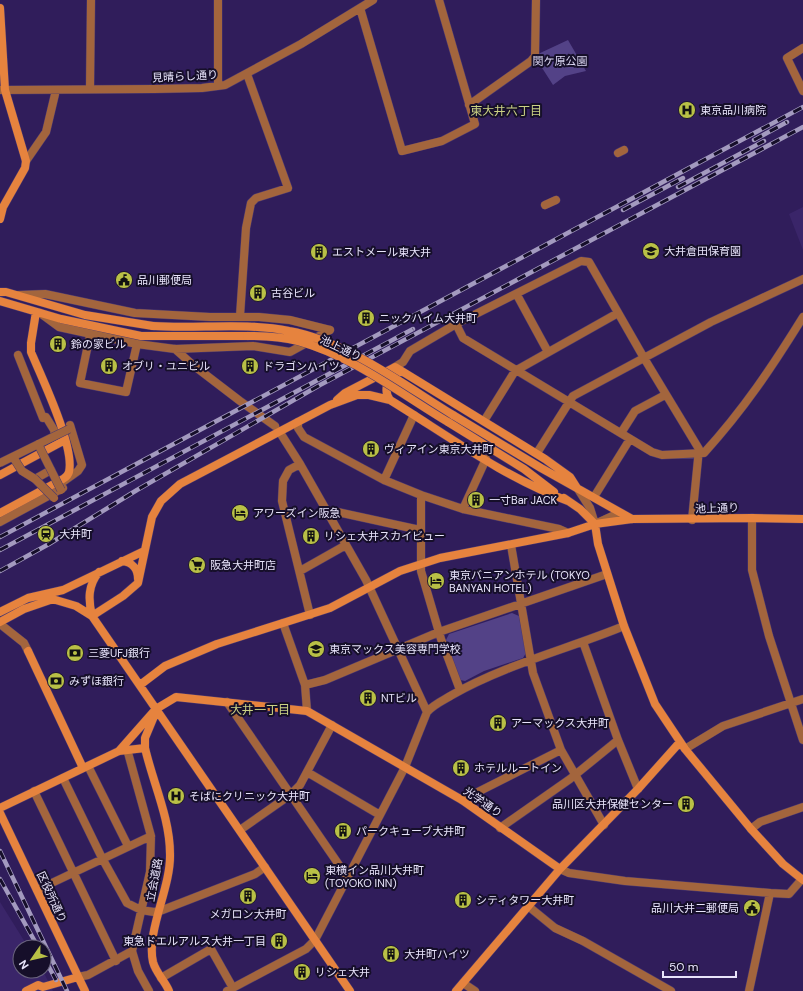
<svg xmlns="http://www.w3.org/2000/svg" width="803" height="991" font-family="'DM Sans','Noto Sans JP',sans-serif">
<rect width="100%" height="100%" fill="#301d5b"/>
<path fill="#3a2569" d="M803,207V250L789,214Z
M0,902L28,947H20V971H43L53,991H0Z"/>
<path fill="#534287" d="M568,40L586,71L565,76L553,85L537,60L538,54Z
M512,613L519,616L526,653L523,658L484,671L465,681L460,680L445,642L449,634Z"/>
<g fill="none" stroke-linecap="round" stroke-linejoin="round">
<g stroke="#4a3971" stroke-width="9">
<path id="street" d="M360,8L402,151L442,141L475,124L439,0
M803,48L787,58L803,91
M218,86V0
M90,89L91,0
M0,90L154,89L202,88L225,85L301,44L373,0
M469,105L531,61L535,56L536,0
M618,153L624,150
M26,161L46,132L56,90
M545,205L556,200
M19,295L45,294L135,313L210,317H259L290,320L330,330
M517,295L548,352
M40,313L59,327L137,344L175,349L253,346L290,352L330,330
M240,316L246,228L251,203L256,198L288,188L247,74
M456,324L463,338L652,452L662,455L704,453C744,409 772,367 803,317
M90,335L80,383L126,392L137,344
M175,349L193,365L240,401L275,426
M18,355L43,418L46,417L54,430L55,436
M395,367L403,362L410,351L456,324L581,261L589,262L644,358L699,449L692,520
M484,421L515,371L618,313
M298,422V428L304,437L384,480L421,495L463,509L559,529L568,533
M279,431L300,464L366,580L427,712
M621,433L635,411L665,395
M537,453L573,396L711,322L803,279
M300,464L289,470L283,481L282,501L310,615
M35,479L51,470
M384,480L414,415
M64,481L78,471L82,465L70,425
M578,489L590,508L595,524L619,513
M421,495V571L441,639L460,690
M594,497L630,439
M463,509L486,459
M328,512L333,511L420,530
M752,518V570L769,636L803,740
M0,522L63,488
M511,545L533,673L561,750L604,825
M300,571L346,545
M283,623L305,685L307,711
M0,624L24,643L28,651
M583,642L618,740L638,789
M305,685L325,680L439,632L607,574
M227,702L348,878
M127,749L151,836L150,872L132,951L138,971L149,991
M685,749L723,726L803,699
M88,766L128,846
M307,772L380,815
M63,778L102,858L127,903L141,910L154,912L160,911L255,874L265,867
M34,791L116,961
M462,800L561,750
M500,828L570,779L618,740
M751,829L760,822L803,807
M240,830L290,795L300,785L332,725
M560,869L569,873L625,881L770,893L789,894L802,879
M37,890L151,836
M528,906L555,928L583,941L671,991
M78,977L88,975L132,951
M161,978L211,949L233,988
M463,983L475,991
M227,991L306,949L315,940L405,767L427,712C434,704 444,700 452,695C504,665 568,649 624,626
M749,991L770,893"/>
</g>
<g stroke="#4a3971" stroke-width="9">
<path id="secondary" d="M0,8L5,90L26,161L25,168L3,207L0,219
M0,292H6L85,315L153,326
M0,301L61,319L141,336H247
M337,400L345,393L395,367L545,459L570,477L577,488
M390,400C383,390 387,379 398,373
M453,415L541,468L632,519
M448,422L524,469L554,492
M0,475L65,440
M564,498L580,509L595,524
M0,513L63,479C66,477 68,476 69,472C75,447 42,378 31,352V343L36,312
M595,524L598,544L624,626L655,704L685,749L751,829L783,864L803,880
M122,561C132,562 138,569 138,579
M99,572C88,585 88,599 92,616L350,991
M49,598L76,606L92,616
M0,612L28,598L63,590L144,551
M92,616L123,596L138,583L152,517L161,501L180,484L330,405L357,395H369L390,400C447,435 505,478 568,501
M0,622L24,609L53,599
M28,651L83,768
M140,685L165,666L217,644L330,608L400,571L440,558L568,533L595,524L632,519L752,518L803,519
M155,714L145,738V748C153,783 170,818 170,854C171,888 146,931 153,962C156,973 165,981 169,991
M119,751L156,709L176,697L307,711L462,800L560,869
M0,808L119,751L145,748
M0,813L85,991
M26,991L38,985L43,987L78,977
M456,991L560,869L638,789L680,742"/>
</g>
<use href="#street" stroke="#a3653d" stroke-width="8"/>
<use href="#secondary" stroke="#e6833e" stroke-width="8"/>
<g stroke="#a39abf" stroke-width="4.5">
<path id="rail" d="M754,140L787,122
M678,187L764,141
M623,210L683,178
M0,537L803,107
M0,550L413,329
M0,571L49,544L137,490L320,385L803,127
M0,851L67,991
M0,879L38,947
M44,958L56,980"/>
</g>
<use href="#rail" stroke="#160f2a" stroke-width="3" stroke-dasharray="9" stroke-linecap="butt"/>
<g stroke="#4a3971" stroke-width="9" stroke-linecap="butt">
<path id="street-bridge" d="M38,444L61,490
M13,457L22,471L35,479L54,498
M0,463L69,429"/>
</g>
<g stroke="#4a3971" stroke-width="9" stroke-linecap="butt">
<path id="secondary-bridge" d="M153,326C198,329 245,322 289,331C346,341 404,385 453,415
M247,336C264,336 282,337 298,341C353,356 401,394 448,422"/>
</g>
<use href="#street-bridge" stroke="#a3653d" stroke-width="8"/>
<use href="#secondary-bridge" stroke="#e6833e" stroke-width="8"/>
</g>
<defs>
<g id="hospital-disc" transform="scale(0.9)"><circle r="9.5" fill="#b9c046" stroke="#160f2a"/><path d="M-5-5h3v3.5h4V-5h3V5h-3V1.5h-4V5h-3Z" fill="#111"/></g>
<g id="school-disc" transform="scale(0.9)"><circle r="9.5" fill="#b9c046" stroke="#160f2a"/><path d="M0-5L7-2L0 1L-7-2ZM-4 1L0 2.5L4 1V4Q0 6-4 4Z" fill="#111"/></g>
<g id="building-disc" transform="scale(0.9)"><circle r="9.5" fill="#b9c046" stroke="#160f2a"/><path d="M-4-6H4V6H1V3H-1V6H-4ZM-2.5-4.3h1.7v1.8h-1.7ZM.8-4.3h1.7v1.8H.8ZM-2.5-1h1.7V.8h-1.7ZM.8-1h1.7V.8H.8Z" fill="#111"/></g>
<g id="civic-disc" transform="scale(0.9)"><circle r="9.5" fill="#b9c046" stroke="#160f2a"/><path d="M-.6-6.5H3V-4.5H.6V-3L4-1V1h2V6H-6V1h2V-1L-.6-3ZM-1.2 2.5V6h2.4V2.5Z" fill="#111"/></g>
<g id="hotel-disc" transform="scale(0.9)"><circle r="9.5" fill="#b9c046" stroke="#160f2a"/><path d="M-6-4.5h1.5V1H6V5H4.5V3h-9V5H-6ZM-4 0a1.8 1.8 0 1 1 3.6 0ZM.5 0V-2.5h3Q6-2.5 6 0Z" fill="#111"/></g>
<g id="station-disc" transform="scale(0.9)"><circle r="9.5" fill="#b9c046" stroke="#160f2a"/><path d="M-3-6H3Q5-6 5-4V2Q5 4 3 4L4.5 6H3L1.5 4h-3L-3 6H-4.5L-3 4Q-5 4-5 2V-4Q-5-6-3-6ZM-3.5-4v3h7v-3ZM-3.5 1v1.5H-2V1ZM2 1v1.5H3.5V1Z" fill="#111"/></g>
<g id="supermarket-disc" transform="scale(0.9)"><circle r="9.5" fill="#b9c046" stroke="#160f2a"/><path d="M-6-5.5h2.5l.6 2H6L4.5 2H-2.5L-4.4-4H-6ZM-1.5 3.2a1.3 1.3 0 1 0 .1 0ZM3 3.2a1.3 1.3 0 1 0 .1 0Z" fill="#111"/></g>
<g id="university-disc" transform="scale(0.9)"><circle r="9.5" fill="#b9c046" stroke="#160f2a"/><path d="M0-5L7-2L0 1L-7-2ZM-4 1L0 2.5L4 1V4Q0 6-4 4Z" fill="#111"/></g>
<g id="bank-disc" transform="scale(0.9)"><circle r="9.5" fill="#b9c046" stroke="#160f2a"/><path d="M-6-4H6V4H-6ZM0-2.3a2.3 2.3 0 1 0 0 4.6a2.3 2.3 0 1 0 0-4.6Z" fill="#111"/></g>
</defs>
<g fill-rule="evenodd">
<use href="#hospital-disc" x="687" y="110"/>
<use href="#school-disc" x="651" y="251"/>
<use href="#building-disc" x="319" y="252"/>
<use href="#civic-disc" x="124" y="280"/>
<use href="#building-disc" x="258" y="293"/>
<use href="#building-disc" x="366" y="318"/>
<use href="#building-disc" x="58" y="344"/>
<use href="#building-disc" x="109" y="366"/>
<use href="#building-disc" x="250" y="366"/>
<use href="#building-disc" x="371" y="449"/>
<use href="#building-disc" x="476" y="500"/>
<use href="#hotel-disc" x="240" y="513"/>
<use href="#station-disc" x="46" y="534"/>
<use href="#building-disc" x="311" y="536"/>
<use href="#supermarket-disc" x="197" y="565"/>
<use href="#hotel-disc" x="436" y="581"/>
<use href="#university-disc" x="316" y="649"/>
<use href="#bank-disc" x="75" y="653"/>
<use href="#bank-disc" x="56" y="681"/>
<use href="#building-disc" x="368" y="698"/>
<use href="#building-disc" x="498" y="723"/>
<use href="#building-disc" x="461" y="768"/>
<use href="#hospital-disc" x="176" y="796"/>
<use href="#building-disc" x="686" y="804"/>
<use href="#building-disc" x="343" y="831"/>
<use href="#hotel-disc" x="312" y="876"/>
<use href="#building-disc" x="248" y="896"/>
<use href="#building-disc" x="463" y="900"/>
<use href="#civic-disc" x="752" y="908"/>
<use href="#building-disc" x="279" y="941"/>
<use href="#building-disc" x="391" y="954"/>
<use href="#building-disc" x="302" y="972"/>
</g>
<g text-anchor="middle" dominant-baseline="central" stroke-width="4" stroke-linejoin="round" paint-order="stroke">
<g font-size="11" fill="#dcd8f3" stroke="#160f2a">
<text x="560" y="61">関ケ原公園</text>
</g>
<g font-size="11" fill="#e8e4fb" stroke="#160f2a">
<text transform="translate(185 76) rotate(-3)">見晴らし通り</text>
<text transform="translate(341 348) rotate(25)">池上通り</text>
<text transform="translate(717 508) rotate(-2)">池上通り</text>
<text transform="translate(483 802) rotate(35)">光学通り</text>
<text transform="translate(154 880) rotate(-79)">立会道路</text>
<text transform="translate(52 897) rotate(65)">区役所通り</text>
</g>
<g font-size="11" fill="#e8e4fb" stroke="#160f2a" text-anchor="start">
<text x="700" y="110">東京品川病院</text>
<text x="664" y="251">大井倉田保育園</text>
<text x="332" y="252">エストメール東大井</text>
<text x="137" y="280">品川郵便局</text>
<text x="271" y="293">古谷ビル</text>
<text x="379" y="318">ニックハイム大井町</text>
<text x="71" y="344">鈴の家ビル</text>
<text x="122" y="366">オブリ・ユニビル</text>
<text x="263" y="366">ドラゴンハイツ</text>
<text x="384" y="449">ヴィアイン東京大井町</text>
<text x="489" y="500">一寸Bar JACK</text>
<text x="253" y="513">アワーズイン阪急</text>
<text x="59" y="534">大井町</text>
<text x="324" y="536">リシェ大井スカイビュー</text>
<text x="210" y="565">阪急大井町店</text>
<text x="449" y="575">東京バニアンホテル (TOKYO<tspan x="449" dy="13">BANYAN HOTEL)</tspan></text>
<text x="329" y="649">東京マックス美容専門学校</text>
<text x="88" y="653">三菱UFJ銀行</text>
<text x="69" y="681">みずほ銀行</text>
<text x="381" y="698">NTビル</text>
<text x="511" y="723">アーマックス大井町</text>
<text x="474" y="768">ホテルルートイン</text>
<text x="189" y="796">そばにクリニック大井町</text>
<text x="673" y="804" text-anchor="end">品川区大井保健センター</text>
<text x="356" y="831">パークキューブ大井町</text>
<text x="325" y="870">東横イン品川大井町<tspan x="325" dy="13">(TOYOKO INN)</tspan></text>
<text x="476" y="900">シティタワー大井町</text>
<text x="739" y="908" text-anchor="end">品川大井二郵便局</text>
<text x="248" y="914" text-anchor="middle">メガロン大井町</text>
<text x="266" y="941" text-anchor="end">東急ドエルアルス大井一丁目</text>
<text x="404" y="954">大井町ハイツ</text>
<text x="315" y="972">リシェ大井</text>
</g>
<g font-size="12" fill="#cbd284" stroke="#160f2a">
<text x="506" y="111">東大井六丁目</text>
<text x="260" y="710">大井一丁目</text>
</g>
</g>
<g transform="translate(32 959) rotate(236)"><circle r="19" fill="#160f2a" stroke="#6a647e"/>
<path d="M0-3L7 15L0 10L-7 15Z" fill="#b9c046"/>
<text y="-6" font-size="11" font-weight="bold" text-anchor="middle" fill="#e8e4fb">N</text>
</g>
<path d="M663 971v6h73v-6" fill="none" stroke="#e8e4fb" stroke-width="2"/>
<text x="669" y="971" font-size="12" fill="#e8e4fb" stroke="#160f2a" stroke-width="3" paint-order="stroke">50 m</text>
</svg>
